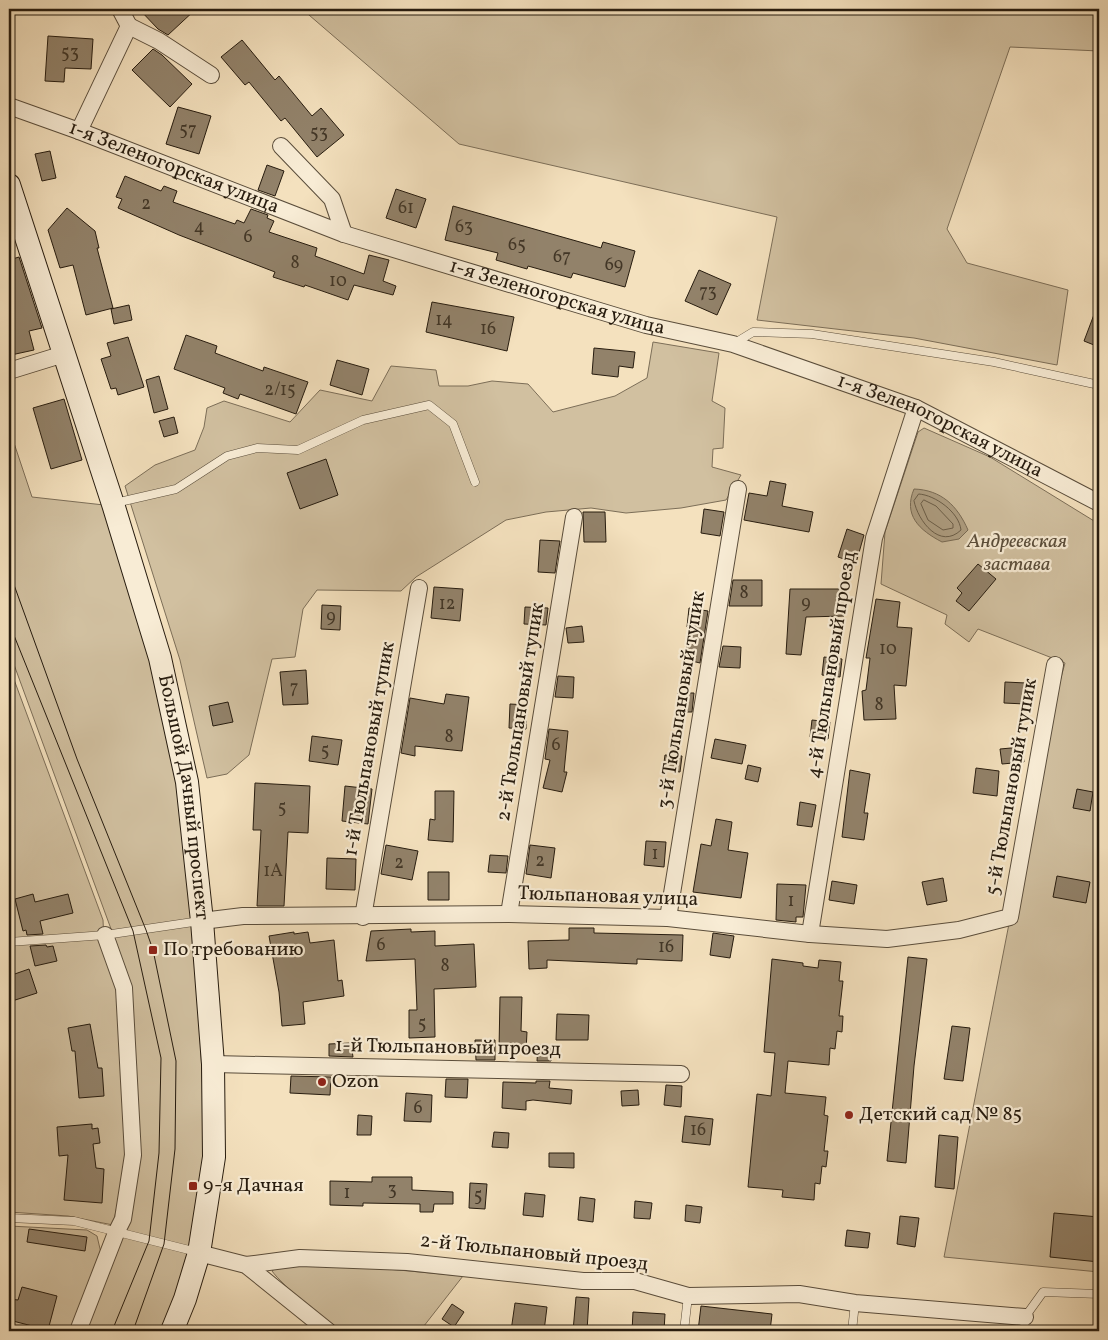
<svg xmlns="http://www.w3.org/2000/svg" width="1108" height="1340" font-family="Vollkorn,serif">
<rect width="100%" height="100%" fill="#f4e1be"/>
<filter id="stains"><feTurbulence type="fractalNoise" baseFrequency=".004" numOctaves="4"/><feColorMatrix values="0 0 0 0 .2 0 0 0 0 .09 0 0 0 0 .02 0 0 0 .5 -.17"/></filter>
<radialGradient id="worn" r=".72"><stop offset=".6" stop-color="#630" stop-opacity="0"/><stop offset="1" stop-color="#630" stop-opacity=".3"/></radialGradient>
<path fill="#d1c0a0" stroke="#7c6e58" d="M302,9H1099V51L1010,47L947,229L967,263L1068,290L1057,365L914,338L757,320L777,217L459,144Z
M653,342L719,353L712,401L725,408L723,448L713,449L712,467L741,475L726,500L681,508L626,513L591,508L546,512L506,520L416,577L401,591L317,590L303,609L295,657L272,659L249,755L227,774L207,778L180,660L125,486L155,465L195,450L204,427L207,408L224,401L290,422L320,390L372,401L391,366L436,370L439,386H468L492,381L528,384L553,412L615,396L647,378Z
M9,428L32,497L104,505L151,659L180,783L193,896L206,1153L193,1233L175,1299L161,1331H85L128,1221L118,948L9,651Z
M924,428L990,457L1099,524V1272L944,1257L1047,729L1065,663L978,629L969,642L945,624L947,615L881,584L885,532L918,432Z
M9,666L103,920L104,942L120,990L128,1154L113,1225L68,1216L9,1212Z
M9,1226L87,1230L97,1236L101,1253L73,1331H9Z
M280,1265L366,1267L463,1276L420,1331C398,1331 368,1335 347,1331C332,1329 281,1284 272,1271Z"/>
<path fill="#ae9e82" stroke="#786a54" d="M914,489C941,490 957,505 968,530L959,539L942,542C919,530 903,515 914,489Z"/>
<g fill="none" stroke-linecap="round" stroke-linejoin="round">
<path stroke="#6a5d48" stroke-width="1" d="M919,494C935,495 959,512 961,530C940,550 918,521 914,501Z
M924,500L936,506L953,524V528L943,530L928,520L921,504Z"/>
</g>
<path fill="#92826a" stroke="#271c0f" d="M139,9H196L168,35L158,29Z
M48,36L93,39L91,69L65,68L64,82L45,81Z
M242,40L275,80L279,76L312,116L321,108L344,135L317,157L285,118L281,121L249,82L245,85L221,57Z
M153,49L162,55L192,84L170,107L132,70Z
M178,107L211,116L199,154L166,144Z
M50,151L56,178L42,181L35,154Z
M267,165L284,171L275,196L258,190Z
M125,176L161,191L164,186L177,191L173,202L235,224L237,220L244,223L251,209L268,215L267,218L274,221L269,232L317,248L315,256L364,274L369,255L389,260L383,281L396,286L393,295L354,285L348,300L305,285L304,287L273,277L275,272L179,235L118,208L122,199L116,197Z
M396,189L426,199L416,228L386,218Z
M453,206L601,248L603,242L635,251L625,287L573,273L571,278L528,266L527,269L496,260L498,253L445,240Z
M67,208L95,231L99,248H97L113,308L86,315L73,265L60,268L48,230Z
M19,257L42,328L29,331L34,350L11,355L9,347V260Z
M699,270L731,284L717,315L685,301Z
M432,302L514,317L507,351L426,332Z
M1098,304H1099V347L1084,341Z
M129,305L132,320L114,324L111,309Z
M186,335L217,346L215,353L263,371L264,367L308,382L296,414L240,394L238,399L223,393L225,388L174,369Z
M128,337L144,387L118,395L116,388L111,389L101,359L111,356L107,343Z
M594,348L635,352L633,368L619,366L618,377L592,374Z
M337,360L369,369L362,395L330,385Z
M159,376L168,409L154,413L146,380Z
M64,399L82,460L51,469L33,408Z
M174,417L178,433L164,437L159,421Z
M326,459L338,495L300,509L287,473Z
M770,481L786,484L782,506L813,512L809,532L744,520L749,493L767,496Z
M704,509L724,512L720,536L701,533Z
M583,512H605L606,542H584Z
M847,529L864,535L856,563L838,557Z
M540,540L560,541L555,573L538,572Z
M978,564L996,579L969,611L956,601L962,593L957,588Z
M733,580H762V606H729Z
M434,587L463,589L460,621L431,618Z
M790,589H845L844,616L806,617L801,655L786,654Z
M876,599L900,602L897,627L912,628L906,686L894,685L896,719L864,720L862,691L866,690L870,658H866Z
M322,605L341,606L340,630L321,629Z
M525,607L548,608L546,625L524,624Z
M689,608L708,611L700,663L684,659L691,627H687Z
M582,626L584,642L568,643L566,628Z
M723,646L741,647L740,668L719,667Z
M824,657L842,659L840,677L822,675Z
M306,670L308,704L283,705L280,672Z
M558,676L574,677L573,698L555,697Z
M1005,682L1026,683L1025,704L1004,703Z
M678,693H694L692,712H678Z
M446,694L469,697L462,751L415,746V756L401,753L410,698L444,704Z
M228,702L233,722L213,726L209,706Z
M510,704L527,705L526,729L509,728Z
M812,720L830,722L828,739L810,737Z
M549,729L568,731L564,772H567L562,792L543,788L550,760L545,759Z
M312,736L342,740L338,765L309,761Z
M715,739L746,745L742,764L711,758Z
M1022,747L1024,762L1002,764L1000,749Z
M665,755L682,756L680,772L663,770Z
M748,765L761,768L758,782L745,779Z
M976,768L999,771L997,796L973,793Z
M850,770L870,774L864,813H868L864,840L842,837Z
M255,783L310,786L308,833L288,832L284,906H257L261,830H253Z
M345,786L372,789L368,824L342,821Z
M1077,789L1093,792L1090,811L1073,808Z
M435,791H454L453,842L428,840L430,819L435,820Z
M800,802L816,805L812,827L797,825Z
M716,819L732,822L728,850L748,853L741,898L693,892L701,844L711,846Z
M646,841L666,842L664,867L644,865Z
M386,845L418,851L412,880L381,874Z
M530,845L555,848L551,878L526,874Z
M490,855L508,856L506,873L488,872Z
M327,858L356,859L355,890L326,889Z
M428,872H449V900H428Z
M1057,876L1090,882L1086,903L1053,897Z
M943,878L947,901L927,905L922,882Z
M832,881L857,885L854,904L829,900Z
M777,884L806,885L803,917H796V922L776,920Z
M33,894L35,902L68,894L73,913L40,921L43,934L27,935L26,930L23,931L15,899Z
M569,928H594V933L683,935L682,961L637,959V964L547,960V968L529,969L528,941L569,940Z
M411,929V932L435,931V946L474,944L476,987L434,989L435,1037L409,1038V1010H417L415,959L366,961L371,931Z
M294,932V934L308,932L310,943L334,940L338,981L342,980L344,996L303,1002L305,1024L282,1026L279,992L269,936Z
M713,933L734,936L730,958L710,955Z
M46,945L47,947L53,946L57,961L35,966L30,946Z
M908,957L927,959L914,1066L906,1163L887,1161Z
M772,959L803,963V966L818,968L819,960L841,962L839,981H843L839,1016H843L842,1032L837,1031L835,1049L830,1048L829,1065L788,1061L785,1093L826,1097L824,1115L828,1116L824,1151H828L826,1167L822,1166L820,1184L815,1183L814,1200L782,1197L783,1190L748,1187L757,1094L771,1096L775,1053L764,1052Z
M29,969L37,993L9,1002V976Z
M500,997H522L521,1031L527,1032L526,1051L499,1050Z
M557,1014L589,1015L588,1040H556Z
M90,1024L98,1068H102L104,1096L79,1098L75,1051H72L68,1028Z
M952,1026L970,1028L963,1081L944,1079Z
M475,1040H495V1060H476Z
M351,1043L353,1057L329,1056V1044Z
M538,1045L552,1046L551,1061H537Z
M291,1076L331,1077L330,1095L290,1093Z
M446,1079H468L467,1098L445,1097Z
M536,1081H550L549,1088L572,1090L571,1104L533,1100L526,1101V1110L502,1108L503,1082L536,1083Z
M666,1085L682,1086L681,1107L664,1105Z
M638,1090L639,1105L622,1106L621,1091Z
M406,1093L432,1095L431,1122L404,1121Z
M358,1115L372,1116L371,1135H357Z
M685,1116L713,1119L710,1145L682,1142Z
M92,1124V1129L98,1128L100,1143L93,1144L96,1168L104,1169L102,1203L64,1200L68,1155L59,1156L57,1127Z
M494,1132L509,1133L508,1148L492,1147Z
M939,1135L958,1137L954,1189L935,1187Z
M549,1153H574V1168L549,1167Z
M372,1177H412V1190L453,1192V1204H434L433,1212H420V1204L363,1203V1206L330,1205V1181L372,1182Z
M470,1183L487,1184L485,1209L469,1208Z
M525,1193L545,1195L543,1217L523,1215Z
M580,1197L595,1199L593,1222L578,1220Z
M635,1201L652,1203L650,1219L634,1218Z
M686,1205L702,1207L700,1223L685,1221Z
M1054,1213L1099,1217V1262L1050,1257Z
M900,1216L919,1218L915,1247L897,1244Z
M29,1229L87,1237L85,1251L27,1242Z
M847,1230L870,1233L868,1248L845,1246Z
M22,1287L57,1296L48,1330L9,1320V1299L18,1300Z
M576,1297L589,1298L587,1331H573Z
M515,1303L547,1307L544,1331H511Z
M452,1304L464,1312L454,1327L442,1319Z
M701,1306L772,1314L770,1331H698Z
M633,1312L665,1314L664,1331H632Z"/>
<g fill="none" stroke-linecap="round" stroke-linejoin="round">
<g stroke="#5a4d3b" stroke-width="9">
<path id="service" d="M735,343L753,332L812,334L994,362L1099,385
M115,503L176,489L227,456L257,448L298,450L363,420L429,405L453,424L475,482
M9,942L105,935L200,921
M9,1218L74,1221L197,1252
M684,1331L688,1296
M852,1331L855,1303
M1024,1331L1025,1317L1043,1292L1099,1294"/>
</g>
<g stroke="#5a4d3b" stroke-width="18">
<g id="minor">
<path d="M129,26L159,41L211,75"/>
<path id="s1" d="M9,106L79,131L344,234L646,325L733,344L916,408L1099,503"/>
<path d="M79,131L129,26L120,9"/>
<path d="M281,146L332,199L344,234"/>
<path d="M9,371L64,354"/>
<path d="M509,914L574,517"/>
<path d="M363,917L419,588"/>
<path d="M668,918L738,489"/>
<path d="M202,921L243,916L509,914L668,918L810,934L887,939L959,930L1010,917L1055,665"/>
<path d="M810,934L874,538L916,408"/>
<path d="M213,1064L681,1074"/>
<path d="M199,1253L246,1265L328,1331"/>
<path d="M246,1265L300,1258L407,1262L583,1281H635L688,1296L799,1294L855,1303L1025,1317"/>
<path d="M78,1331L116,1233L123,1219L133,1155L124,988L105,935"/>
</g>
</g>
<g stroke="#271c0f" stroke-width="24">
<g id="secondary">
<path id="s2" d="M9,185L113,504L160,658L187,782L202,921L213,1064L214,1157L199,1253L185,1299L172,1331"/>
</g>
</g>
<use href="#service" stroke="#f8ecd5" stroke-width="8"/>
<use href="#minor" stroke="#f8ecd5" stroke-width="16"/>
<use href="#secondary" stroke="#f8ecd5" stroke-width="22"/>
<path stroke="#271c0f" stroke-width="1" d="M9,571L77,759L146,930L153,950L176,1061L175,1149L164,1244L133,1331
M9,623L133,931L161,1058L159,1153L149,1241L112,1331"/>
</g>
<g fill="#8f2418" stroke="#f8ecd5" stroke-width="2">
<rect x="148" y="945" width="10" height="10" rx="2.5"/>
<circle cx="322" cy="1082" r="5"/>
<circle cx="849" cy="1115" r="5"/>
<rect x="188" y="1181" width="10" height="10" rx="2.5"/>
</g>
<g text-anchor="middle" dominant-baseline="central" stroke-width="4.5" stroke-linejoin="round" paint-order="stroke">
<g font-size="18" fill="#423626">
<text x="70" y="53">53</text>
<text x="188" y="130">57</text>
<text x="319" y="133">53</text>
<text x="146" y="204">2</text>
<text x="406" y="208">61</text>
<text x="199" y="227">4</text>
<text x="464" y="227">63</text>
<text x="248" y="237">6</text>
<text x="517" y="245">65</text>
<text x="562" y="257">67</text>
<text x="295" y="263">8</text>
<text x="614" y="265">69</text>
<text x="338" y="281">10</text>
<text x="708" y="292">73</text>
<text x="444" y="320">14</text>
<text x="488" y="329">16</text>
<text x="280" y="390">2/15</text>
<text x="744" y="593">8</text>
<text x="806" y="603">9</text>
<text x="447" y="604">12</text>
<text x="331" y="617">9</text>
<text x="888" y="649">10</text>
<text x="294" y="688">7</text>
<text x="879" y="705">8</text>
<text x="449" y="737">8</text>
<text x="556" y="745">6</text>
<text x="325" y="751">5</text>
<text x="282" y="808">5</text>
<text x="655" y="854">1</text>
<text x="540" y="861">2</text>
<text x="399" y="863">2</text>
<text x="273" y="871">1А</text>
<text x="791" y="901">1</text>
<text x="381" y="945">6</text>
<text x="666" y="947">16</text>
<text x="445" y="966">8</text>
<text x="422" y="1024">5</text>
<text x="418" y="1108">6</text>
<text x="698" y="1130">16</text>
<text x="392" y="1190">3</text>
<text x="347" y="1193">1</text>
<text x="478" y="1196">5</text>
</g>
<g font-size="20" fill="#271c0f" stroke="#f8ecd5">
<text stroke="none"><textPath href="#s1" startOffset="176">1-я Зеленогорская улица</textPath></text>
<text stroke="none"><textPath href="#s1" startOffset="581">1-я Зеленогорская улица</textPath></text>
<text stroke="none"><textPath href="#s1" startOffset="986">1-я Зеленогорская улица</textPath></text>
<text transform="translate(832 665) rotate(-81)">4-й Тюльпановый проезд</text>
<text transform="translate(682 700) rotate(-81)">3-й Тюльпановый тупик</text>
<text transform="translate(521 712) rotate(-81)">2-й Тюльпановый тупик</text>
<text transform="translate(370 749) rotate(-80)">1-й Тюльпановый тупик</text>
<text transform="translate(1012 787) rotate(-80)">5-й Тюльпановый тупик</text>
<text stroke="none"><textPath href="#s2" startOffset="638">Большой Дачный проспект</textPath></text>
<text transform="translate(608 897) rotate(2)">Тюльпановая улица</text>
<text transform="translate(448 1048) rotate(1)">1-й Тюльпановый проезд</text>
<text transform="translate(534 1253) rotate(6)">2-й Тюльпановый проезд</text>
</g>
<g font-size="20" font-style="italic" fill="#5a4d3a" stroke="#f8ecd5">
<text x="1017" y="542">Андреевская<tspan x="1017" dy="23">застава</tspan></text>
</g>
<g font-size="20" fill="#271c0f" stroke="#f8ecd5" text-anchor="start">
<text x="163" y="950">По требованию</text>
<text x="332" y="1082">Ozon</text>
<text x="859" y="1115">Детский сад № 85</text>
<text x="203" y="1186">9-я Дачная</text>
</g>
</g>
<rect width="1108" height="1340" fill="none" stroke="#f4e1be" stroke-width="30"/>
<rect x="10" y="10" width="1088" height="1320" fill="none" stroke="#271c0f" stroke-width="2.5"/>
<rect x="15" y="15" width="1078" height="1310" fill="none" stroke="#271c0f"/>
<rect width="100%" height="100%" filter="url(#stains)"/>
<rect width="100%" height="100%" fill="url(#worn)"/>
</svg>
